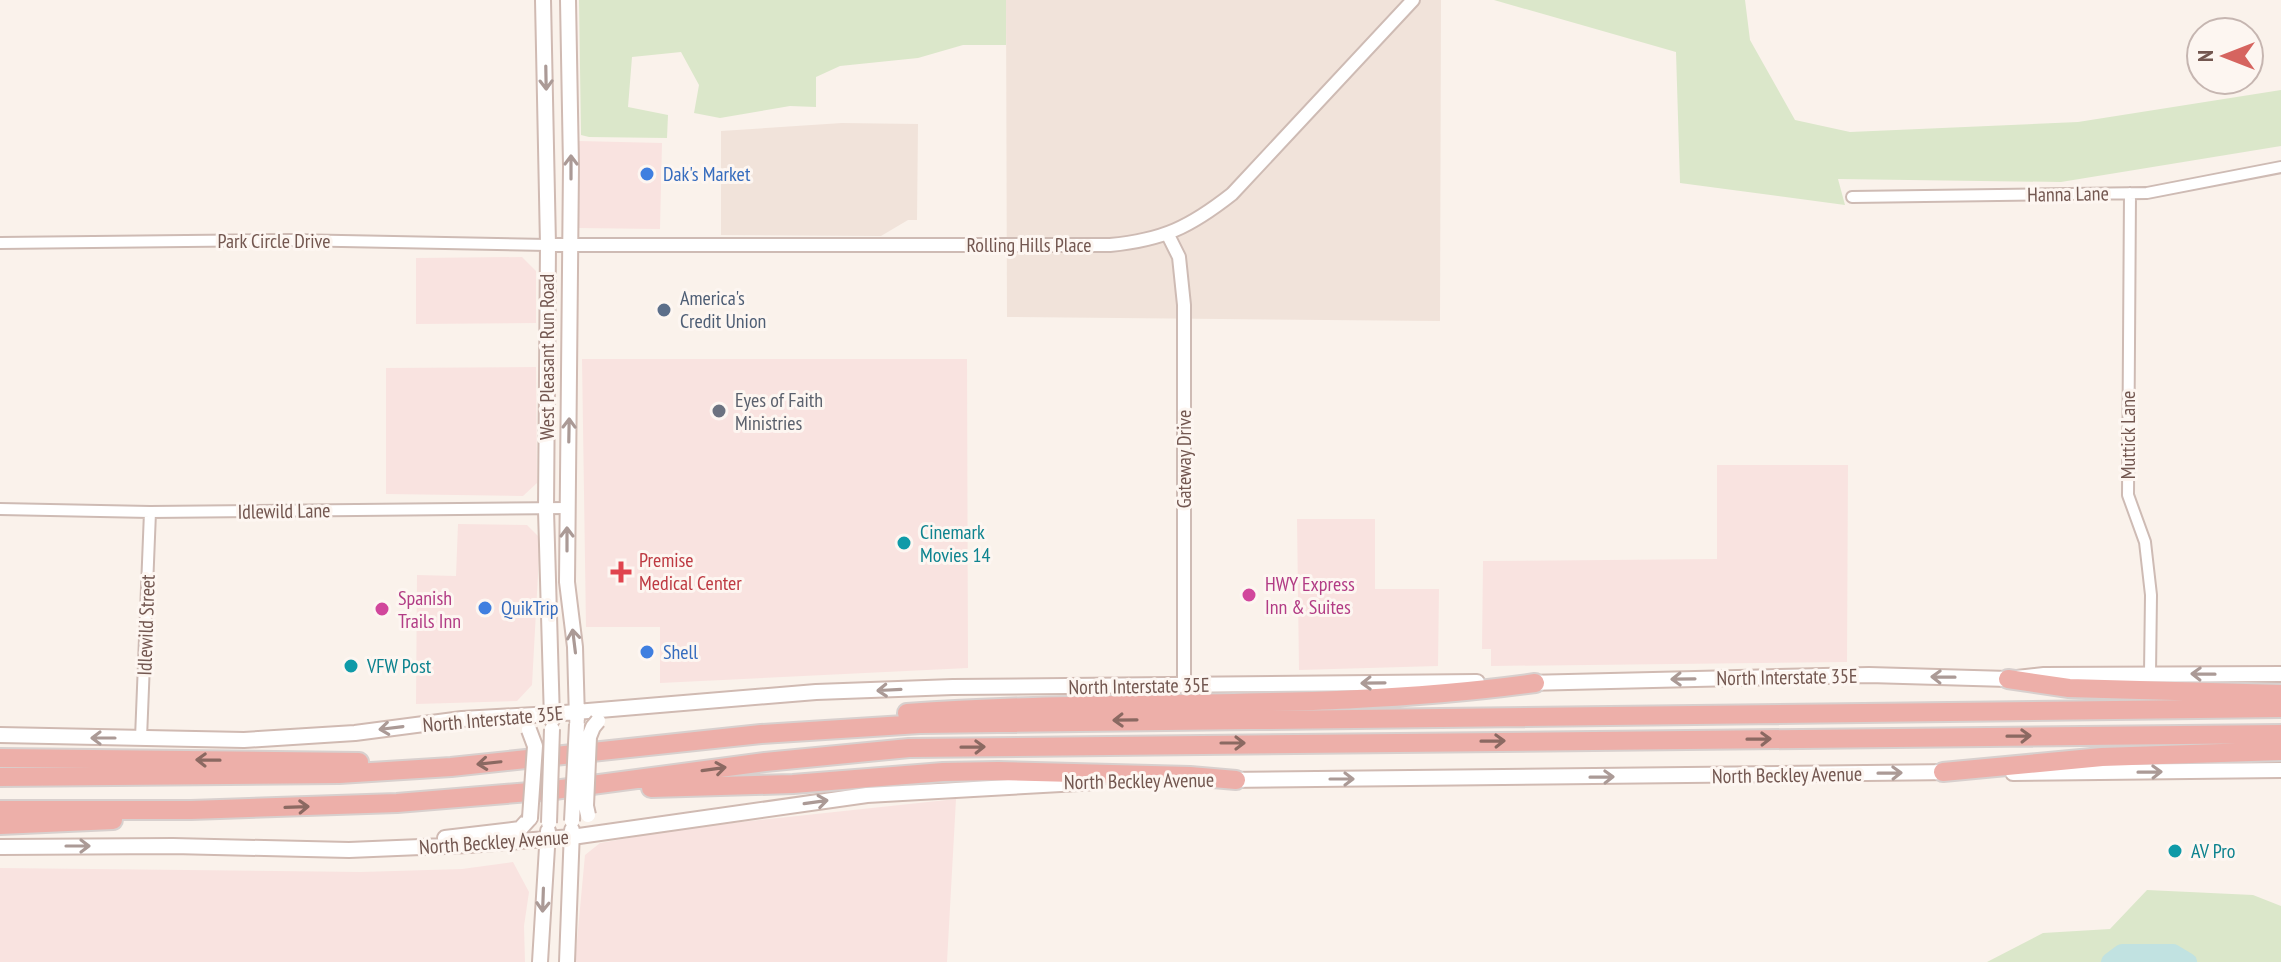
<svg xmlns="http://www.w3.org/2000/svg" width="2281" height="962" font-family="'PT Sans Narrow',sans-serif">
<rect width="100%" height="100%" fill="#faf2eb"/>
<path fill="#f1e3da" d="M1006,0H1441L1440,321L1007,317Z
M842,123L918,124L917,220H908L881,236L721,235V131Z"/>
<path fill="#f9e3e0" d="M579,141L662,143L660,229L578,228Z
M522,257L536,271V323L416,324V258Z
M582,359H967L968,668L660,683V627H586Z
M536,367L537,483L523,496L386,494V368Z
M1717,465H1848L1847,662L1491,666V649H1482L1483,561L1717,559Z
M1297,519H1375V589H1439L1438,666L1299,670Z
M458,524L527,525L540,538L532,685L517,701L416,704L417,575L456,576Z
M956,799L947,962H575L585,855L600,843L685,828Z
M513,862L529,892L524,926L525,962H0V868L361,872L462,869Z"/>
<path fill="#dbe7ca" d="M579,0H1006V45H963L918,58L840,66L816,77V107L790,106L720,118L694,113L699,85L681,52L632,57L628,107L668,115L667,138L589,137L581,135Z
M1494,0H1745L1750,40L1795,120L1850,132L2078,122L2281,90V146L2061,182L1838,179L1845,205L1680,183L1676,52Z
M2147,890L2253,895L2281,906V962H1987L2043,933L2110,929Z"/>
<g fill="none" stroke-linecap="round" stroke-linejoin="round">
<path stroke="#c1e2e1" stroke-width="18" d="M2110,962L2122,953H2173L2188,962"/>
<g stroke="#cebbb4" stroke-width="14">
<path id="minor" d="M2130,193L2128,495L2145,542L2151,595L2150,673
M1852,197L2147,193L2281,167
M0,243L290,240L548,245
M0,509L150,512L568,508
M141,738L150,512"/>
</g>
<g stroke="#cebbb4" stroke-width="16">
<path id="tertiary" d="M1168,235L1179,257L1184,305V685
M548,245H1110C1163,240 1190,227 1232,194L1413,0"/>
</g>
<g stroke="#d0bab2" stroke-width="18">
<path id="secondary" d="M543,0L548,245L546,510L552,720
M568,0L571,166L567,582L575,647L577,719
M1526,683L1869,675L2008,679L2044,675L2281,674
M0,735L244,740L355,733L462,719L552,714L816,692L953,687L1477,682
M2013,773L2281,770
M1225,780L1953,772
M445,838L520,829L530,818
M0,847L173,846L349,850L469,845L572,837L867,795L1097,782
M540,962L548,831
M567,962L572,830"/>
</g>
<g stroke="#d8d0ce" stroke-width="22">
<path id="motorway" d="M2008,679L2069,688L2281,694
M907,713C1116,698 1327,712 1535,683
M0,758L359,762
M1943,772L2102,757L2281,751
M0,777L339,774L451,767L761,734L920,724L2281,708
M651,788L793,784L943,772L998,771L1190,776L1236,780
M0,810H191L397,803L554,790L765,762L909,748L2281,734
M0,825L113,820"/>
</g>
<use href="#minor" stroke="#fff" stroke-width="10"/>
<use href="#tertiary" stroke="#fff" stroke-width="12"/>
<use href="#secondary" stroke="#fff" stroke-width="14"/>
<use href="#motorway" stroke="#edafa9" stroke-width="18"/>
<g stroke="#d0bab2" stroke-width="18" stroke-linecap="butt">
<path id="secondary-bridge" d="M529,730L535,746L530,818
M588,815L586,806L589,737L593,727L598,721
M572,821L577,724
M549,823L552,729"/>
</g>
<use href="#secondary-bridge" stroke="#fff" stroke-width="14"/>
</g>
<defs><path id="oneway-shaft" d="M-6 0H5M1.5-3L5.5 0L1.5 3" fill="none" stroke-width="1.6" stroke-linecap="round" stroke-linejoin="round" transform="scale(2)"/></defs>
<g stroke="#ab9a96">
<use href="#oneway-shaft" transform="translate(546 78) rotate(89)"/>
<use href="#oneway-shaft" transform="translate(571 167) rotate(-90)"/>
<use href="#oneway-shaft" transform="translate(569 430) rotate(-89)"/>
<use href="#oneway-shaft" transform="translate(567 539) rotate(-90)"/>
<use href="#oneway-shaft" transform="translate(574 641) rotate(-97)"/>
<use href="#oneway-shaft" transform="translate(2203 674) rotate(-179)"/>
<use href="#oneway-shaft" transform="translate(1943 677) rotate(-179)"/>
<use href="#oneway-shaft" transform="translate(1683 679) rotate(179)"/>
<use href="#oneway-shaft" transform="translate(1373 683) rotate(179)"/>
<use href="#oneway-shaft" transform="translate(889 690) rotate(177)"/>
<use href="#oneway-shaft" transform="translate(391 728) rotate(173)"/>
<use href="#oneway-shaft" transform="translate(103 738) rotate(-180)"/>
<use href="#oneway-shaft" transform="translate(2150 772) rotate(-1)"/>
<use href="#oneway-shaft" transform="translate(1890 773) rotate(-1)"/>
<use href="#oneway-shaft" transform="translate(1602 777) rotate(-1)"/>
<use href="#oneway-shaft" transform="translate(1342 779)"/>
<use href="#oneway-shaft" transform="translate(816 802) rotate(-8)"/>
<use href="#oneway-shaft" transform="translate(78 846)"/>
<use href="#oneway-shaft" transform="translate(543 900) rotate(92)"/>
</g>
<g stroke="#8b6962">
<use href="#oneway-shaft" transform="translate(1125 720) rotate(179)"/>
<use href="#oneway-shaft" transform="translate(2019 736) rotate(-1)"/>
<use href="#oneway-shaft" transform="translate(1759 739) rotate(-1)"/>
<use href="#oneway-shaft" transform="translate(1493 741) rotate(-1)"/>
<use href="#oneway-shaft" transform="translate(1233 743)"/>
<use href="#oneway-shaft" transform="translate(973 747) rotate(-1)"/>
<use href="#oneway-shaft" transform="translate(208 760) rotate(-179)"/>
<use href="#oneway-shaft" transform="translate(489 763) rotate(174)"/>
<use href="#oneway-shaft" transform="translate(714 769) rotate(-8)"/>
<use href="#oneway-shaft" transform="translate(297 807) rotate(-2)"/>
</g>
<g fill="#3f7fe0" stroke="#fdf6f1" stroke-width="3">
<circle cx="647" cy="174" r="8"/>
<circle cx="485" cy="608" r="8"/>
<circle cx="647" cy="652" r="8"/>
</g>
<circle fill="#5c6f8a" stroke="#fdf6f1" stroke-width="3" cx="664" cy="310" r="8"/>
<circle fill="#6b7280" stroke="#fdf6f1" stroke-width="3" cx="719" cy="411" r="8"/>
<g fill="#0f9aa8" stroke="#fdf6f1" stroke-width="3">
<circle cx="904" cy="543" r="8"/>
<circle cx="351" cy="666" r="8"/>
<circle cx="2175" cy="851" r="8"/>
</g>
<path fill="#e0444e" stroke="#fdf6f1" stroke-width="3" d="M617 560h8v8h8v8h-8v8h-8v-8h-8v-8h8z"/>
<g fill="#d1479c" stroke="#fdf6f1" stroke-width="3">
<circle cx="1249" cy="595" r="8"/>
<circle cx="382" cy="609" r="8"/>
</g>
<g text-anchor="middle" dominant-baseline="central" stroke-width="6" stroke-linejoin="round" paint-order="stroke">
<g font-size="20" fill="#366cbe" stroke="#fdf6f1" text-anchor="start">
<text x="663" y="174">Dak's Market</text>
<text x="501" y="608">QuikTrip</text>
<text x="663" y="652">Shell</text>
</g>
<g font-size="20" fill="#735750" stroke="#fdf6f1">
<text transform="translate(2068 194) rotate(-1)">Hanna Lane</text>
<text x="274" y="241">Park Circle Drive</text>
<text x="1029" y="245">Rolling Hills Place</text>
<text transform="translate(547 357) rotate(-90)">West Pleasant Run Road</text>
<text transform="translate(2128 435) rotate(-90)">Muttick Lane</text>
<text transform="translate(1184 459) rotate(-90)">Gateway Drive</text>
<text transform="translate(284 511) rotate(-1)">Idlewild Lane</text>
<text transform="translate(146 625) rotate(-88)">Idlewild Street</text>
<text transform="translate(1787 677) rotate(-1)">North Interstate 35E</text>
<text transform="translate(1139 686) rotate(-1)">North Interstate 35E</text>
<text transform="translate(493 719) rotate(-5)">North Interstate 35E</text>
<text transform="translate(1787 775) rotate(-1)">North Beckley Avenue</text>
<text transform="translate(1139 781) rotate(-1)">North Beckley Avenue</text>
<text transform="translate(494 842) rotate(-4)">North Beckley Avenue</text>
</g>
<g font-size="20" fill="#4e5e75" stroke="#fdf6f1" text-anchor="start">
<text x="680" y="298">America's<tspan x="680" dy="23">Credit Union</tspan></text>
</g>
<g font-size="20" fill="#5b616d" stroke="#fdf6f1" text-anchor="start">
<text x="735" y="400">Eyes of Faith<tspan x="735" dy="23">Ministries</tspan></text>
</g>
<g font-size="20" fill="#0d838f" stroke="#fdf6f1" text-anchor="start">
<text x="920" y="532">Cinemark<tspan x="920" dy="23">Movies 14</tspan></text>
<text x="367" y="666">VFW Post</text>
<text x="2191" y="851">AV Pro</text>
</g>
<g font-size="20" fill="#be3a42" stroke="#fdf6f1" text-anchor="start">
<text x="639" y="560">Premise<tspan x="639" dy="23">Medical Center</tspan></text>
</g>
<g font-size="20" fill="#b23c85" stroke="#fdf6f1" text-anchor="start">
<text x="1265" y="584">HWY Express<tspan x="1265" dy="23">Inn &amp; Suites</tspan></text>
<text x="398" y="598">Spanish<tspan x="398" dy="23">Trails Inn</tspan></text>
</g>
</g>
<g transform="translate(2225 56) rotate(270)"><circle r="38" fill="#fdf6f1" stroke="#c6b6b1" stroke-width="2"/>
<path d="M0-6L14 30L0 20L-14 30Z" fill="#d6645f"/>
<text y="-12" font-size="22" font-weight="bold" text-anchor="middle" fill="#735750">N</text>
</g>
</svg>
